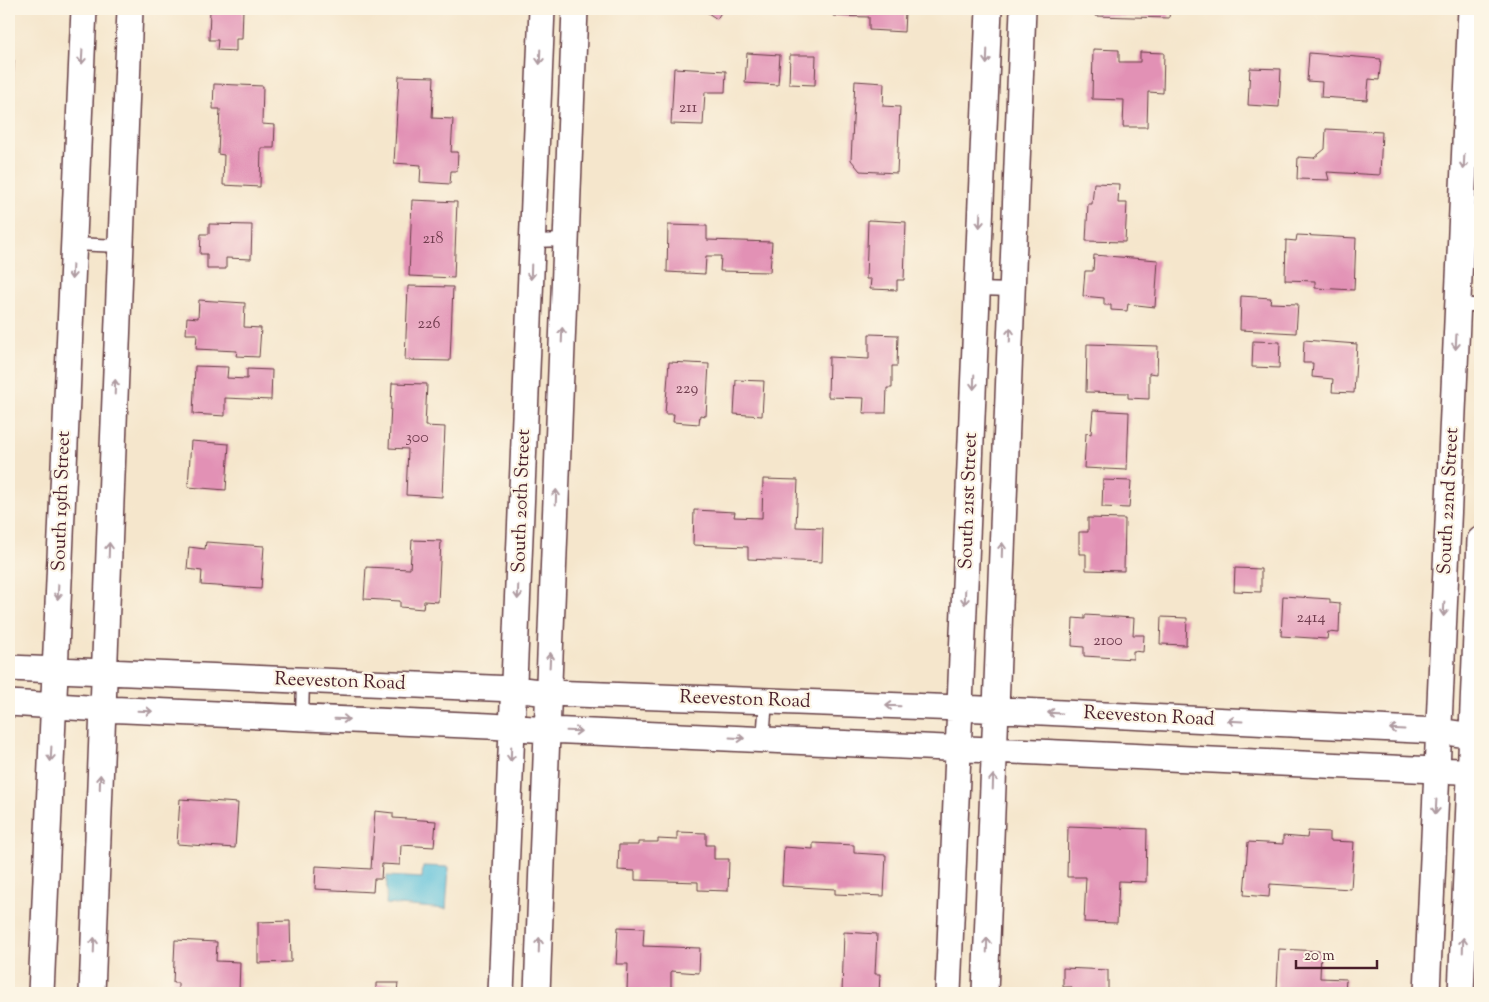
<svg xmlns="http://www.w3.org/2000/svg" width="1489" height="1002" font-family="'Sorts Mill Goudy',serif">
<rect width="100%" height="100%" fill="#fcf5e5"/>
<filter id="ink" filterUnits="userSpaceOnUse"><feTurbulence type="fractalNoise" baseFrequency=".02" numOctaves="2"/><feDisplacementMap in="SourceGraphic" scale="10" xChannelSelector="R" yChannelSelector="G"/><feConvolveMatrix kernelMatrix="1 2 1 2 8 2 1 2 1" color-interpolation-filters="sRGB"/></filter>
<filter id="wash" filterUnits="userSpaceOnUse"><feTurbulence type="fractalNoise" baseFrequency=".0096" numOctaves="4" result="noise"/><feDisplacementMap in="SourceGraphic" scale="20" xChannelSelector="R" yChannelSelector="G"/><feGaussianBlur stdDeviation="1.12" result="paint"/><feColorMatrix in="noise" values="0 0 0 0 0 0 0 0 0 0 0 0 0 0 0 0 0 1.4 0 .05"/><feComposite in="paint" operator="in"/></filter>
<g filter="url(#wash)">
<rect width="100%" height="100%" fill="#f5e6cc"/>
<path fill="#5dc1db" stroke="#547083" d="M423,866L449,867L446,909L386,904L387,876L422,878Z"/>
<g id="blocks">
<path fill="#e291b5" d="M210,9H243L242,39H236V51L217,50L218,40H209Z
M702,9H723L717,19Z
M833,9H918V13L905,12L904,32L869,30V17L833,16Z
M1095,9H1170L1169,18L1095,16Z
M1093,49L1119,50V62H1140V52L1164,53L1163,93L1148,92L1147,127H1123L1124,100L1092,99Z
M747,53L780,55L778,85L745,83Z
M1309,53L1381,59L1379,80L1369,79L1367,100L1321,97L1322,82L1307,81Z
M790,55H816L815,85L789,84Z
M9,60H14L13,86L9,85Z
M674,68L726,71L725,92H705L703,125L671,124Z
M1250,68L1281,69L1279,107L1248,105Z
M399,76L434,77L432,118L453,119L451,152H458L457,171H451L450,184L420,182L421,165L394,163Z
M855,81L884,83L883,106L900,107L897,173L860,171L851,160Z
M214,84L263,86L262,124L275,125L274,148H261L260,187L223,185L224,155L218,154L220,109H213Z
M1326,129L1382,132L1380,175L1327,172L1329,180L1297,179L1298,157L1314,158L1325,149Z
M1094,183L1119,184L1118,203H1127L1125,242L1086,241L1088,204H1092Z
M412,200L457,202L454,278L409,276Z
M868,220L906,222L904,280H897V290L870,289L871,279H866Z
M209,224L252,225L251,259L226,258V269H207V254H200L201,234H209Z
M668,225L707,226V240L772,242L770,272L720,271L721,256H706L705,274L667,272Z
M1297,235L1356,238L1354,290L1315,288V281L1285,280L1286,240L1296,241Z
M1094,255L1158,260L1155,307L1128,304L1127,311L1111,310V305H1104V298L1083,296L1085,271H1093Z
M408,286L453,287L450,361L405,360Z
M1241,296L1271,298L1270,303L1298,304L1296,333L1240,330Z
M199,300L245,303L244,327L261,328L259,357L236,356L237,351L196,349L197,334H186L187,317L198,318Z
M869,334L898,335L897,366H892V388H887L886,413H863L864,398L828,397L829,357L869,359Z
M1304,340L1357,344L1354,393L1332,392L1333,379L1312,377L1313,363H1303Z
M1253,341L1280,342L1279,368L1252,367Z
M1087,344L1158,346L1157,374L1149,373V399L1128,398V393L1086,392Z
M669,362L709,364L706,416L700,415L699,424L673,422L674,414H665Z
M195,366L228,367L227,378L247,379V369L272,370L271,400L225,398V416L193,414Z
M736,380L764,381L762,416L734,414Z
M392,383L427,384L425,426L445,427L442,497L406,495L408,449L389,448Z
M1093,410L1129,412L1127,470L1084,468L1086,433L1091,434Z
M191,441L229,444L226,490L188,487Z
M763,479L798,480L796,527L823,528L822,562L748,559V547L693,545L694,510L735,512L734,517L762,518Z
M1103,480L1131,481L1129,508L1102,507Z
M1088,518L1125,519L1124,571L1086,570V554H1079V532H1088Z
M412,540L441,541L438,602L424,601L423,609L400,607V601L364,599L366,567L410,569Z
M206,542L264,546L261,589L201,585L202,571L187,569L189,547L205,549Z
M1235,568L1261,569V592L1234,591Z
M1283,596L1330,599V603L1340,604L1339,633L1328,632L1327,639L1281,636Z
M1085,615L1134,618L1133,635H1144L1143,652L1133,651V659L1084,656V647L1072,646L1073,618L1085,619Z
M1161,617L1187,618L1186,645L1160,644Z
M180,799L238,803L235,848L177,844Z
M375,811L393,813V818L436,821L434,847L401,845L400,865L382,864L381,879H374L373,892L315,889L316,866L371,869Z
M1068,826L1147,829L1146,882L1119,881L1117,923L1084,922L1086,877H1067Z
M1308,831L1329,832V841L1354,842L1351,889L1270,884L1269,897L1244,895L1248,842L1283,844V836L1307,838Z
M677,832L706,833V845H714V859H729L728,891L698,890V882L635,880V871L618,870L619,845H638V842H658V839L677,840Z
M813,843L854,845V853L886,855L884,896L835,894V889L782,886L784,847L813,849Z
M290,921L291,962L258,963V922Z
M618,927L644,928L643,946L700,948L699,973L671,971V992L627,990L628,964H616Z
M844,932L877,934L875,974H880L879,993H842Z
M175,940L217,942L216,961L240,962L239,992L202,991V993H178V983H173Z
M1279,949L1321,951L1320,978L1346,979L1345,993H1297V988H1277Z
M1063,968L1108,970V993H1072V987H1063Z
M376,983H398L397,993H376Z"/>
</g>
</g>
<g filter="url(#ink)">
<use href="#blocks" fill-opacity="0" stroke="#643d43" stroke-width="1"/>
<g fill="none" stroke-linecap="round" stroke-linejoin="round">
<g stroke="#643d43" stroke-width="15">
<path id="lane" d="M533,241L566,240
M73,244L121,246
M978,289L1012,290
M1458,305H1480
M302,718L303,680
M763,739L766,701"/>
</g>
<g stroke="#643d43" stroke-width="28">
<path id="street" d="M9,668L514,689L548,693L960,708L1417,730L1439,731L1480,737
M9,703L103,709L489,726L547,730L1480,772
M41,993L84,9
M92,993L130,9
M501,993L542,9
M537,993L575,9
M948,993L989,9
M985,993L1023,9
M1427,993L1471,9
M1461,993L1480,540"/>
</g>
<use href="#lane" stroke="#fff" stroke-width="12"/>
<use href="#street" stroke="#fff" stroke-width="25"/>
</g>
<defs><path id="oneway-shaft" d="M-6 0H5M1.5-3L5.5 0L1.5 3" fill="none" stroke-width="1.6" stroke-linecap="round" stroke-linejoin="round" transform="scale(1.25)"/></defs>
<g stroke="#ae9aa0">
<use href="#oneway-shaft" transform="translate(82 57) rotate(93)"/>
<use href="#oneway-shaft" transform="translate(540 57) rotate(92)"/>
<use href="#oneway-shaft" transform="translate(987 57) rotate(92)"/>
<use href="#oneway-shaft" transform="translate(1464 162) rotate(93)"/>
<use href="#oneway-shaft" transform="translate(980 220) rotate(92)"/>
<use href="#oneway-shaft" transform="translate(72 272) rotate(93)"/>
<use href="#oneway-shaft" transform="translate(531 272) rotate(92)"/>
<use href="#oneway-shaft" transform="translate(562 335) rotate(-88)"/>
<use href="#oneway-shaft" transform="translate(1010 335) rotate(-88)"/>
<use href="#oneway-shaft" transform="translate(1456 342) rotate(93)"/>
<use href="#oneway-shaft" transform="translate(974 382) rotate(92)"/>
<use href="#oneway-shaft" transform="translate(115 387) rotate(-88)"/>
<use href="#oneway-shaft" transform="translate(556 497) rotate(-88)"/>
<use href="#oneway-shaft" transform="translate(109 550) rotate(-88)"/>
<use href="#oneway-shaft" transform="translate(1002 550) rotate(-88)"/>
<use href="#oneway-shaft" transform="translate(58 592) rotate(93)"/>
<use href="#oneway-shaft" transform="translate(518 592) rotate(92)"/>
<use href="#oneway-shaft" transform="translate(965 597) rotate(92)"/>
<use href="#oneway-shaft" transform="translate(1444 609) rotate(93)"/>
<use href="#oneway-shaft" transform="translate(550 660) rotate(-87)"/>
<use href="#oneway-shaft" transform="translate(893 706) rotate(-178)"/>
<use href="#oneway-shaft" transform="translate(145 711) rotate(2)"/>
<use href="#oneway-shaft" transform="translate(1055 713) rotate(-177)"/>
<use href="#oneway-shaft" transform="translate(342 719) rotate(2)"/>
<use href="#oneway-shaft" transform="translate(1235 721) rotate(-177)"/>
<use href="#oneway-shaft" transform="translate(1397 729) rotate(-177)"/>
<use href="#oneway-shaft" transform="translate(574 731) rotate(2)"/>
<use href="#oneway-shaft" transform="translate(737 738) rotate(3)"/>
<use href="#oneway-shaft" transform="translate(51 754) rotate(93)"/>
<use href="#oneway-shaft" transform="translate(511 754) rotate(92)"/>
<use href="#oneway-shaft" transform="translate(100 782) rotate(-88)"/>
<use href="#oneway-shaft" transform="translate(993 782) rotate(-88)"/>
<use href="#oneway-shaft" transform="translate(1436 807) rotate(93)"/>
<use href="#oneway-shaft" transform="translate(94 945) rotate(-88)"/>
<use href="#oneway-shaft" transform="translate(539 945) rotate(-88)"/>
<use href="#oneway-shaft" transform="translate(987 945) rotate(-88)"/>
<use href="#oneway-shaft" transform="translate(1463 945) rotate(-88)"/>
</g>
</g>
<g text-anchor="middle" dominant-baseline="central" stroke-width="4.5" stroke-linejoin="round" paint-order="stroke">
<g font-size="16" fill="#703c4e">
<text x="688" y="108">211</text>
<text x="433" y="239">218</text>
<text x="429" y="324">226</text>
<text x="687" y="389">229</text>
<text x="417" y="438">300</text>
<text x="1311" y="618">2414</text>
<text x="1108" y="641">2100</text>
</g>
<g font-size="19" fill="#4a1f2b" stroke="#fcf5e5">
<text transform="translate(62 501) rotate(-88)">South 19th Street</text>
<text transform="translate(522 501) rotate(-88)">South 20th Street</text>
<text transform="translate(969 501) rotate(-88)">South 21st Street</text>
<text transform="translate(1449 501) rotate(-87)">South 22nd Street</text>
<text transform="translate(340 682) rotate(2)">Reeveston Road</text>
<text transform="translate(745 700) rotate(2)">Reeveston Road</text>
<text transform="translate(1149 717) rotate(3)">Reeveston Road</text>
</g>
</g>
<rect width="1489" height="1002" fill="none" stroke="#fcf5e5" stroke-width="30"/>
<path d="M1296 960v8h81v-8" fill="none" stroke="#4a1f2b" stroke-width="2.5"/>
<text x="1304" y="960" font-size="15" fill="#4a1f2b" stroke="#fcf5e5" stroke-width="4" paint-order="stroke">20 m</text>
</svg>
